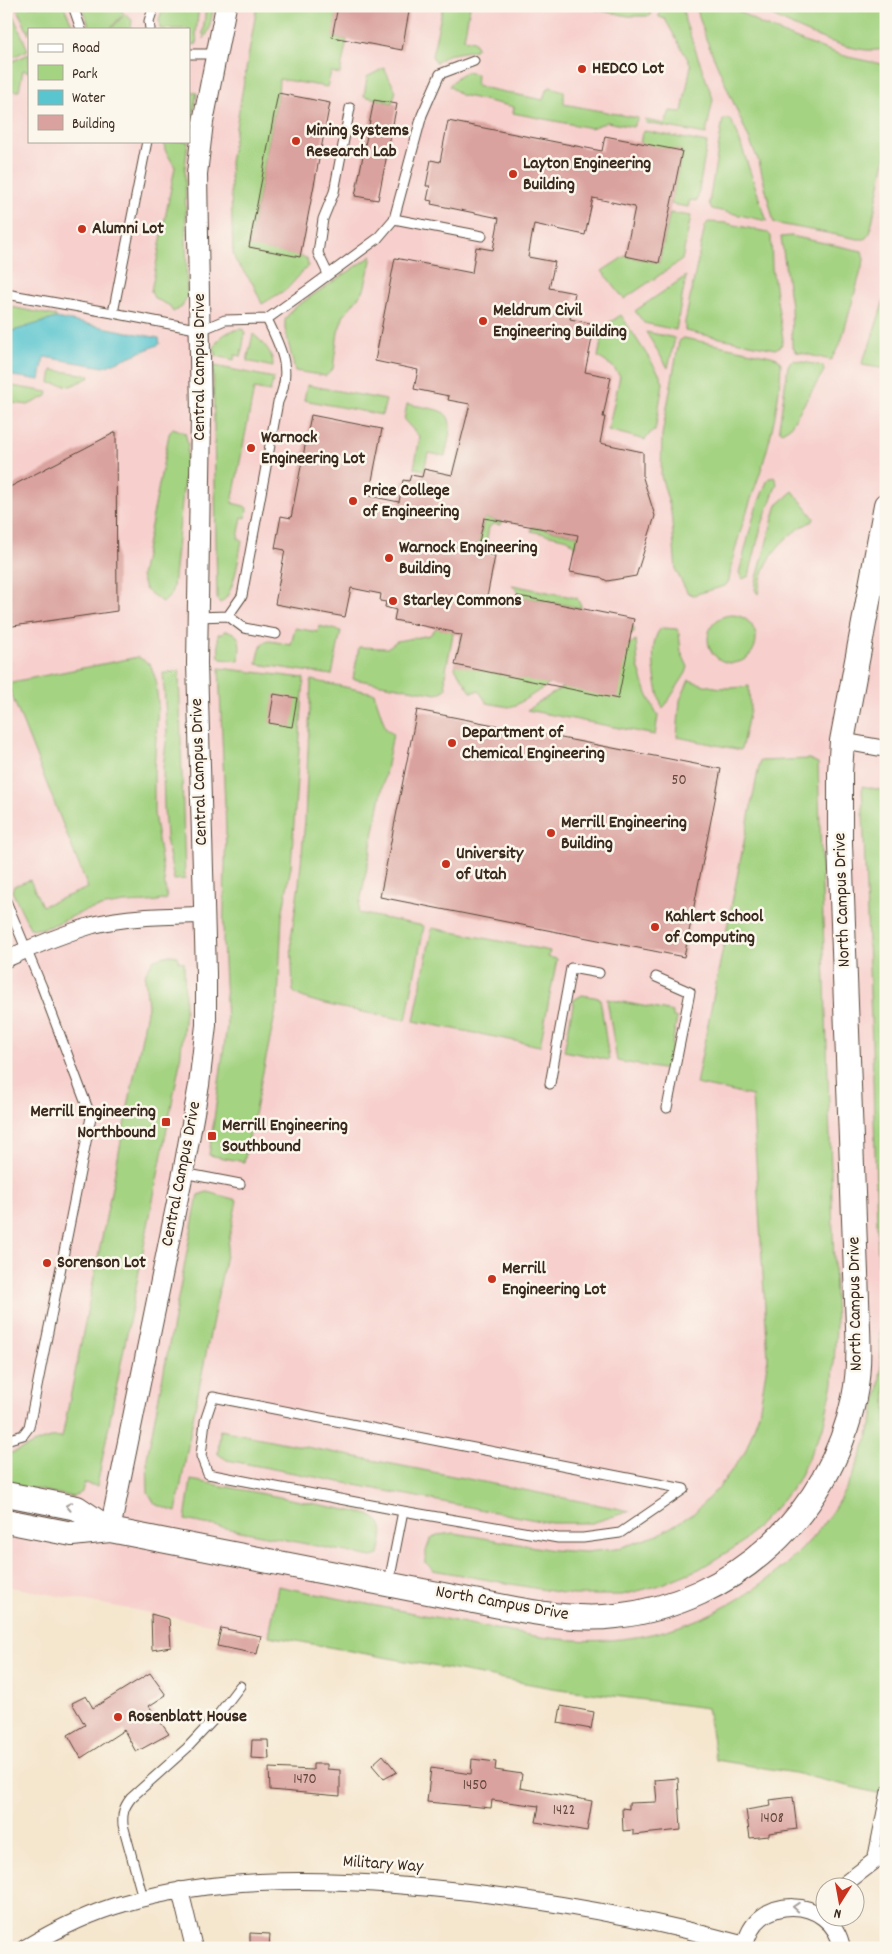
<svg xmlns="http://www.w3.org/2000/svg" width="892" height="1954" font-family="Dekko,sans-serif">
<rect width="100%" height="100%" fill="#fbf7ec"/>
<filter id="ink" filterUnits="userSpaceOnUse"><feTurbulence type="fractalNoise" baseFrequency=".02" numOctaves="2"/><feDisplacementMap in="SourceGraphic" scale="10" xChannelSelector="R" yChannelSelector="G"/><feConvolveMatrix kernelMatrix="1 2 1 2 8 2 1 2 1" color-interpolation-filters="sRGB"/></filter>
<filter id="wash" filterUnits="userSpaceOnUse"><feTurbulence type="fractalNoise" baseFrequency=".0096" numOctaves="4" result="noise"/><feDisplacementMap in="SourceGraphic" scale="20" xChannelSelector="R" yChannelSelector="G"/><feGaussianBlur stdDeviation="1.12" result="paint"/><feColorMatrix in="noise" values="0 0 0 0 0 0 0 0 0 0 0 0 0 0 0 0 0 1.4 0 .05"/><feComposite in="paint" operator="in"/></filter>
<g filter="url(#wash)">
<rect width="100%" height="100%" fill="#f5e6ce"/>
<path fill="#f7d0cd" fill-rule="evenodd" d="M6,6H886V1767L794,1773L716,1760L707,1708L552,1688L6,1586ZM29,29H189V141H29Z"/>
<path fill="#a4d382" stroke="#707e50" d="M6,6H9L28,50L6,60Z
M16,6H64L74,29H29V35Z
M82,6H117L124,13L110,29H90Z
M164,6H199L196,33L197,44L189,45V29H160L159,19Z
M206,6H214L209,30L204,39L203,33Z
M257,6H338L333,37L347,40L340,74L331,72L327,87L279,79L278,93L249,246L307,258L308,266L287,289L262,304L253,284L235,260L233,252L230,162Z
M443,6H470L464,39L474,41L477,47L475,50L447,55L436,63L432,56Z
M578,6H652L650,16H628Z
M660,6H683L685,21L713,99L706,134L646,123L645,120L665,124L670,111L682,112L691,65L665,19L659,17Z
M696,6H731L762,25L807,43L848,57L886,65V155L870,233L865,239H858L774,223L759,162L706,39Z
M754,6H886V48C857,60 780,21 754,6Z
M125,14L132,20L131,29H111Z
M29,54V72L23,70L19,91L8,90L6,99V64Z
M384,68L396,91L392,103L364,96L367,77Z
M465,72L477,74L476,86L543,100L546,90L550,87L564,91V104L638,118L633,127L607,122L591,128L513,113L514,107L461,95L449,86L457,77Z
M189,91L197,93L189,138Z
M723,119H730L736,130L767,221L712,209L709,203Z
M645,131L707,143L697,201L690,200L688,207L671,204L682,151L640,144L642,133Z
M164,141H188L185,168L187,296L182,307L173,312L170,306L154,298L151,291L175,167L165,150Z
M670,213L691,216L682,260L624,299L602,271L625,256L659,263Z
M708,222L725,223L767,232L771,236L772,268L783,339L781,346L775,349L685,331V322L705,226Z
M791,236L862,251L864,260L841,342L831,360L796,352L792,345L791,306L781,237Z
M372,256L364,290L344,315L338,332L333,369L326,376L295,371L285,329V320L292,309Z
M686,276L676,330L644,323L635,311Z
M886,294V369L862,365L863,359L869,347Z
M6,306L56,316V318L6,334Z
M621,315L660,375L663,383L655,431L651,432L645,440L608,430L620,376L612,366L598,357L604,326Z
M243,329L245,333L241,356L235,355L234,360L216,356V352H213C216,337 229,329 243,329Z
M646,332L675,338L668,368Z
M253,334C263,342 274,353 273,367L247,361Z
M684,338L771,356L777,358L781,363C780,400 771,439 760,473C748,509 734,544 729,581L725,586L693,595L687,592L676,571L671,511L661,476L662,435L679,341Z
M793,360L823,366L824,371L790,427L782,432L780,430L779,427L788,366L790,362Z
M215,366L274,378L270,392L254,389L232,503L244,506L247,508L246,518L242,517L238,538L242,540C239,555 234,597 220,603L217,599L213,367Z
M52,370L89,375L90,377L71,386L50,383Z
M6,385L48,392L47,396L28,405L6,402Z
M307,385L386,400L382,415L304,400Z
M407,404C451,412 456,409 445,456L428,453L424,470L414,468L420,437L404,420Z
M173,428L185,433L188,444L173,587L170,596L163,603L145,589L141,576L169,434Z
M774,476L777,483L761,527L749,576L743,579L739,573L755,511L768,479Z
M793,491L814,518L813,521C782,535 762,561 758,594L755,590L756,582L775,511L777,505Z
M484,518L503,522L501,525L494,524L489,527L485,550L478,549Z
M532,527L578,535L575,547L568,539L531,531Z
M512,585L577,598L581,606V608L523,597Z
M708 639a24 24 0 1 1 48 0a24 24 0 1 1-48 0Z
M464,622L620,623L634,627V632L516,705L509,707L487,703L479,691L471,692L455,668Z
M319,626L341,631L332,675L257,664C262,635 264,640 291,645L295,628L318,632Z
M436,628L452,631L453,634L445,675L446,689L437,694L353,679L359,647L387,648L397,641L430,635Z
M662,628L677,629L679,633L681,652L688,667L686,673L663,709C656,693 646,638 662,628Z
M224,631C243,631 240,647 239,661L221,659L219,657L218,634H223Z
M636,640L638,666L647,694L658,716L655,735L527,710Z
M138,657L150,664L156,680L158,705L154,771V813L167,899C153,903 139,902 124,903C111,905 98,907 85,911C71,916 44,933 30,928L12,891L14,886L30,880L42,906L88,888L7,683Z
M219,668L304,678L291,866L282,916L278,1001L244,1162L209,1155L227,1025L223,941L226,829Z
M179,671L185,879L174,880L166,838L164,808L163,768L167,734L163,673Z
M311,680L374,693L386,729L393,734L358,913L424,926L406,1020C387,1016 299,1003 293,991L291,938L299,884L305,820Z
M689,680C712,688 724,690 749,686L750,710L741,750L677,737L680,700Z
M809,759L818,763L836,1326L833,1383L823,1428L797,1481L781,1502L739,1545L699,1569L657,1586L622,1595H573L433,1570L426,1563V1551L430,1540L437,1535L455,1533L553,1550L585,1552L616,1549L658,1535L694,1513L720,1486L745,1452L759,1413L768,1358L752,1096L696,1084L760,761Z
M862,786L886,791V1770L881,1794L794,1773L716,1760L707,1708L552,1688L269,1636L278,1586C335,1598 392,1609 450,1620C491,1628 532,1638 574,1640C659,1646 744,1609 803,1548C850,1498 876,1434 881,1366L872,1046Z
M432,928L550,951L548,957L557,959L540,1046L414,1021Z
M170,955L178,956V961L184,962L185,1011L180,1062L97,1486L84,1483L82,1492L74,1497L6,1483V1454C26,1451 42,1435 62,1438L148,1006L145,978L146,972L154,959Z
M582,995L600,998L609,1060L564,1051L574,1000Z
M607,999L673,1012V1017L677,1018L667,1070L617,1061Z
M207,1192L237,1200L193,1418L176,1512L155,1504L148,1492L147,1458L198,1195Z
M220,1430L630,1511L592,1523H551L227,1460L218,1454Z
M191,1480L363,1513C389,1522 383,1532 379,1555L372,1557L185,1520Z"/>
<path fill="#58c5cf" stroke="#4a7876" d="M56,318L159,338L160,344L104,367L44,357L40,380L6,375V333Z"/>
<g id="blocks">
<path fill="#daa29e" d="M338,6H410L402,50L332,37Z
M278,93L330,103L300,257L249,247Z
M374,100L397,104L378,200L355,196Z
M448,121L602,151L605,136L682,151L659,263L625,256L635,207L593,198L585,235L534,224L528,257L555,262L549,288L575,293L570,319L595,324L585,372L611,377L603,417H605L600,443L643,452V478L655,516L636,576L607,581L600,577L570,572L578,535L484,518L477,552L495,556L487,597L516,602L517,596L529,598L634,619L618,699L455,665L462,635L453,634V632L394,620L396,610L385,607L386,602L380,601L381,594L351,588L345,617L275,604L285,550L275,548L281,516L291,518L311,415L382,429L369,496L399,502L403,480L409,481L411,475L422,477L424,469L452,475L470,404L448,400L449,396L414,389L418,370L375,361L395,258L472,273L476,247L493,250L499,218L431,204L432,201L427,200L430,186H426L431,160L440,162Z
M116,432L117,611L6,627V489Z
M274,694L297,698L292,727L269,723Z
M417,710L721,769L684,957L380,897Z
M151,1614L169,1619L171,1647L152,1650Z
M221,1628L261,1636L257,1654L217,1646Z
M150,1673L166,1695L149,1706L169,1734L136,1752L124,1730L81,1758L68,1735L85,1725L72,1703L86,1696L93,1708Z
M561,1706L594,1712L591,1729L558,1723Z
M252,1740H268L269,1759L251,1758Z
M383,1755L397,1772L384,1779L372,1765Z
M472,1759L496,1762L495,1770L522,1774L520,1788L592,1801L587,1831L536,1822L539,1806L492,1800L491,1808L427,1802L431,1768L471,1774Z
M313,1764H327V1769L340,1770V1796L270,1790L269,1768L313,1770Z
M678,1778L681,1830L633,1835V1830L623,1831L622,1808L629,1809V1803L657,1802L655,1780Z
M793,1797L797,1829L769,1833V1836L750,1838L746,1810L771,1806L770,1800Z
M250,1933L270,1934L269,1948H250Z"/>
</g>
</g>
<g filter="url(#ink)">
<use href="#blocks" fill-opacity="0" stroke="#574638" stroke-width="1"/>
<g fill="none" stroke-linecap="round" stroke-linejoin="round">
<g stroke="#574638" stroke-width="11">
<path id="service" d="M73,6L81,29
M150,29L149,21L154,6
M189,54H216
M394,219L482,236
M328,274L318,253L323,219L334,192L350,108
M6,294L113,313L147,141
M113,313L201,330L225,320L267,319L309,289L377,239L394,219L422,115L440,74L474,61
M228,616L244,628L276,634
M197,617L228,616L242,596L278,402C293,370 281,348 267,319
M6,901L42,987L91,1117L29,1427L23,1435L6,1440
M656,977L690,992L667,1108
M550,1084L571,968L599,973
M183,1173L240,1184
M213,1397L684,1489L620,1533L583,1538H558L403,1511L208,1474L201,1456L205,1421Z
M389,1582L403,1511
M872,1861L886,1791
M143,1898L123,1825C122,1813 124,1807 131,1798L187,1748L218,1715L240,1686"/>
</g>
<g stroke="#574638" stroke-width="18">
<path id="minor" d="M842,741L886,749
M6,959C34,946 63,934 93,925C128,916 168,916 204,915
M842,1886L886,1852
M180,1890L194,1948
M25,1948C57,1929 89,1913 125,1903C213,1878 305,1878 395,1885C513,1894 631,1914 745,1945
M745,1948C752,1893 832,1894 842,1948"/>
</g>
<g stroke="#574638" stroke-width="22">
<path id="tertiary" d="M110,1530L183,1173L199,1085L206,1025V973L197,663L201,416L197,174L203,122L226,6"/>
</g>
<g stroke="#574638" stroke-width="26">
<path id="secondary" d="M6,1494L77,1508L110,1530
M6,1521L72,1534L110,1530L515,1609C548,1615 582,1620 616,1616C734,1603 830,1514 854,1398C859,1375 859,1351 858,1327L840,843V773L842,741L886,505"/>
</g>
<use href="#service" stroke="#fff" stroke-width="9"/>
<use href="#minor" stroke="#fff" stroke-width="16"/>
<use href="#tertiary" stroke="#fff" stroke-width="20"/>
<use href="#secondary" stroke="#fff" stroke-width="24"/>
</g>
<defs><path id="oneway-chevron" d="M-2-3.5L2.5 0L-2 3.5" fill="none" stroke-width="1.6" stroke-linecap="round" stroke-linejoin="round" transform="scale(1.25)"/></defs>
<g stroke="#a79f9a">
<use href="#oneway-chevron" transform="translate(69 1506) rotate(-169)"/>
<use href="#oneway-chevron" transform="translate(796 1907) rotate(-176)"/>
</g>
</g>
<g fill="#c8321e" stroke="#fbf7ec" stroke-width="2">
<circle cx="582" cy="69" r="5"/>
<circle cx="296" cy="141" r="5"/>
<circle cx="513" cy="174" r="5"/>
<circle cx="82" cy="229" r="5"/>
<circle cx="483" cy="321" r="5"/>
<circle cx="251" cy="448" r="5"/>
<circle cx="353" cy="501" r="5"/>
<circle cx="389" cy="558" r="5"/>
<circle cx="393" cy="601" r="5"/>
<circle cx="452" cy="743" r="5"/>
<circle cx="551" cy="833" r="5"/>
<circle cx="446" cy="864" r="5"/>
<circle cx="655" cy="927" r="5"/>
<rect x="161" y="1117" width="10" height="10" rx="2.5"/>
<rect x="207" y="1131" width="10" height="10" rx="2.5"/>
<circle cx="47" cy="1263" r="5"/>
<circle cx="492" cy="1279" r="5"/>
<circle cx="118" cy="1717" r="5"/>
</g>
<g text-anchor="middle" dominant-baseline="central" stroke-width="5" stroke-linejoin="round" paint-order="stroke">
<g font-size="15" fill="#63483e">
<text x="679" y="781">50</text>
<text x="305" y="1780">1470</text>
<text x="475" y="1786">1450</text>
<text x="564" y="1811">1422</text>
<text x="772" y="1819">1408</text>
</g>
<g font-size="18" font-weight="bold" fill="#3b2a1e" stroke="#fbf7ec" text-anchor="start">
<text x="592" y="69">HEDCO Lot</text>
<text x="306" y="131">Mining Systems<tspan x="306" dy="21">Research Lab</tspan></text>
<text x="523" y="164">Layton Engineering<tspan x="523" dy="21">Building</tspan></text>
<text x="92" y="229">Alumni Lot</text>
<text x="493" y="311">Meldrum Civil<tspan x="493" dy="21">Engineering Building</tspan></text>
<text x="261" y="438">Warnock<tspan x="261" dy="21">Engineering Lot</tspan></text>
<text x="363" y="491">Price College<tspan x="363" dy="21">of Engineering</tspan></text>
<text x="399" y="548">Warnock Engineering<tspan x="399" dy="21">Building</tspan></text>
<text x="403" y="601">Starley Commons</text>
<text x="462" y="733">Department of<tspan x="462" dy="21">Chemical Engineering</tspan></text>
<text x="561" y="823">Merrill Engineering<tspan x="561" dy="21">Building</tspan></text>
<text x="456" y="854">University<tspan x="456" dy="21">of Utah</tspan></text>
<text x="665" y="917">Kahlert School<tspan x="665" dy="21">of Computing</tspan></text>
<text x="156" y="1112" text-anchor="end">Merrill Engineering<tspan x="156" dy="21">Northbound</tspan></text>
<text x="222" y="1126">Merrill Engineering<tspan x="222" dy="21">Southbound</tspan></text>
<text x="57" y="1263">Sorenson Lot</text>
<text x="502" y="1269">Merrill<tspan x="502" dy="21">Engineering Lot</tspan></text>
<text x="128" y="1717">Rosenblatt House</text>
</g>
<g font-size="18" fill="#3b2a1e" stroke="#fbf7ec">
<text transform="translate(200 367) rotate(-90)">Central Campus Drive</text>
<text transform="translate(200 772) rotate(-92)">Central Campus Drive</text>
<text transform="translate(843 900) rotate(-92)">North Campus Drive</text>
<text transform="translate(182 1174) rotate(-79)">Central Campus Drive</text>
<text transform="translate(856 1304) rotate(-91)">North Campus Drive</text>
<text transform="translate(502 1604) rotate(10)">North Campus Drive</text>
<text transform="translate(383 1865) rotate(4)">Military Way</text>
</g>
</g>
<rect width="892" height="1954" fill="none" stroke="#fbf7ec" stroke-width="25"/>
<rect x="28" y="28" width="162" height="115" fill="#fbf7ec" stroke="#aea59a"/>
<rect x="38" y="44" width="25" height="8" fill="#ffffff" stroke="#aea59a"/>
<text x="72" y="52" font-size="15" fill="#3b2a1e">Road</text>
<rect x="38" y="65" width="25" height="15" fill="#a4d382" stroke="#aea59a"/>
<text x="72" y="78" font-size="15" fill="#3b2a1e">Park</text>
<rect x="38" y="90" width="25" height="15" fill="#58c5cf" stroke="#aea59a"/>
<text x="72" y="102" font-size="15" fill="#3b2a1e">Water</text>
<rect x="38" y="115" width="25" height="15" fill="#daa29e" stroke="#aea59a"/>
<text x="72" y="128" font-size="15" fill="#3b2a1e">Building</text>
<g transform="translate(840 1902) rotate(191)"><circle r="24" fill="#fbf7ec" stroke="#aea59a"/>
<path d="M0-4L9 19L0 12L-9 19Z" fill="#c8321e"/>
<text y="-8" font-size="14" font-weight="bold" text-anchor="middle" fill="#3b2a1e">N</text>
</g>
</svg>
